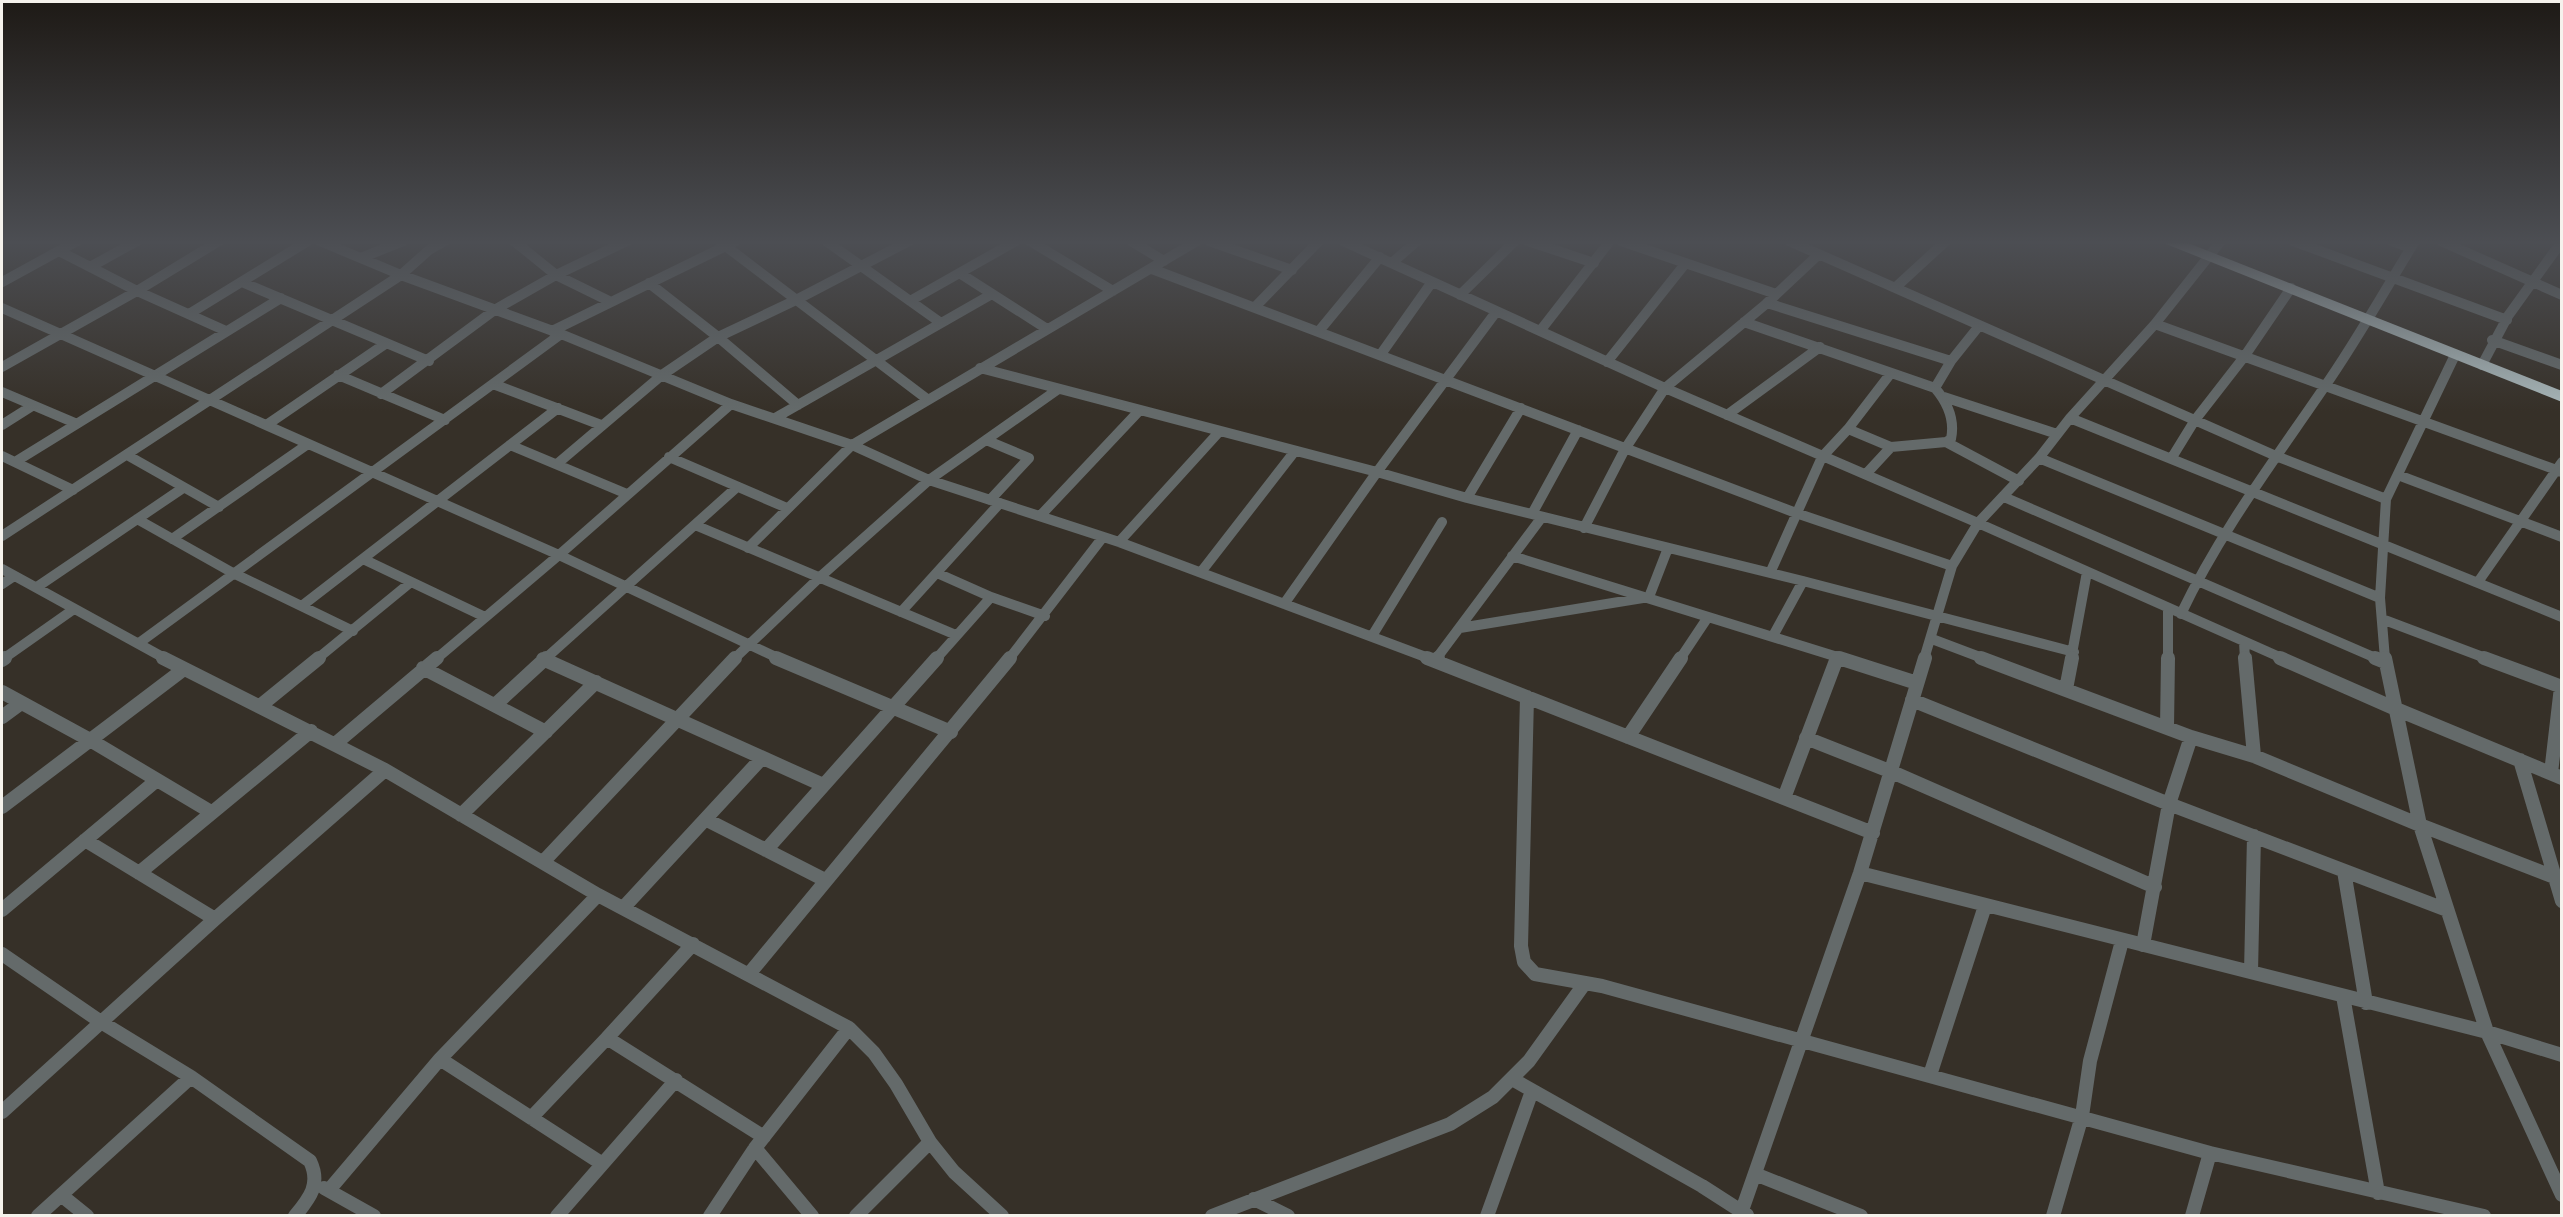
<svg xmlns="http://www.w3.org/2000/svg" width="2563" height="1217" font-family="'Space Grotesk',sans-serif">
<rect width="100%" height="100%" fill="#363028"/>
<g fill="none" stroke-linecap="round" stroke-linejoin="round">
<path stroke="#646a6a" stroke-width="10" d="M320,241L401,275L561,334L731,404L852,445L929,480L1119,542L1431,659
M514,241L556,275L611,302
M719,241L927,399
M826,241L941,323
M1030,241L1113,291
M1131,241L1164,261
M1209,241L1292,270
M1343,241L1665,388L1978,523L2284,659
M1528,241L1594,263
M1621,241L1776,294
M1789,241L2276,456L2386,499
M2293,241L2507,320
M2392,241L2411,248
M2441,241L2562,295
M59,251L137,291L226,331
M361,258L403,241
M1393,262L1417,241
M90,267L137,241
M1152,269L1796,513L1952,566
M961,274L1047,329
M2,282L77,241
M244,283L429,361
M649,283L718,337L798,405
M1896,287L1946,241
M1460,295L1515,241
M910,301L1016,241
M1767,303L1951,361
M1255,307L1319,241
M2,308L559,555L780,659
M189,314L308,241
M1744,322L1935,388C1947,402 1955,420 1951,439L1946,442
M2155,324L2562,472
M552,331L736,241
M1319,331L1380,257
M1540,331L1610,241
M2492,340L2562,365
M1381,354L1432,282
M1607,362L1685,264
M2482,365L2508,316L2562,241
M2,367L137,291L219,241
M980,368L1377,472L1467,498L1803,581L2074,652
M338,375L445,420
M493,384L601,425
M1935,388L1951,361L1979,326
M2,392L75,423
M381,394L496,309L556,275L627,241
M1944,397L2057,434
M1727,415L1820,347
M775,418L992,294
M2070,418L2562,617
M268,424L385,344
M2,425L32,406
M1848,429L1891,447
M986,440L1029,458L990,500
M510,445L627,494
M127,455L219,507
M2,456L73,490
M669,457L787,508
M2039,458L2380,598
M2171,459L2195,420L2244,357L2291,288
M15,462L281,298
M557,464L662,375L718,337L796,300L909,241
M1866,474L1891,447L1946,442L2019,481
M2398,475L2562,537
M2004,497L2378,659
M1467,498L1521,408
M1532,514L1578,430
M1040,516L1139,411
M137,519L233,573L353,631
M695,525L956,635
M1584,528L1625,449L1665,388L1766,304L1819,254
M2,536L401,275L429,250L445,241
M172,539L308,444
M1119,542L1219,432
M748,548L852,445L1197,241
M1512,556L1844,659
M363,559L485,617
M2,569L166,659
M1201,572L1295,451
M937,573L991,597L1045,616
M1770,573L1822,457L1848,429L1891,373
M2478,582L2562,462
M2,584L14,576
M37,587L183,488
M1284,604L1377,472L1496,312
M303,605L558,408
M901,612L1000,503
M2181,614C2219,534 2273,462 2323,389C2356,342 2385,290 2415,241
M2382,619L2488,659
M1460,628L1649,597L1668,548
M1372,636L1442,522
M1773,636L1803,581
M1932,639L1985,659
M2244,642L2245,659
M139,643L561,334
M3,659L74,609
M317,659L411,582
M436,659L559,555L731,404
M545,659L737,487
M734,659L820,577L929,480L1057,390
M936,659L991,597
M1009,659L1103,537
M1436,659L1542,517
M1680,659L1708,617
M1924,659L1952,566L1978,523L2039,458L2070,418L2155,324L2221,241
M2071,659L2087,572
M2168,659V608
M2385,659L2380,598L2386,499L2455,355"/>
<path stroke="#646a6a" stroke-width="14" d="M163,658L385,770L598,895L849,1028L755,1148L710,1216
M776,658L951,732
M1427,658L1873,833
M1839,658L1917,683
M1981,658L2191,737L2254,756L2420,825L2562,880
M2245,658L2254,756
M2280,658L2396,709L2562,778
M2375,658L2385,662
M2385,658L2420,825L2487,1032L2562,1195
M2484,658L2562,687
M543,659L823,785
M2,660L5,658
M1435,661L1438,658
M423,668L546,732
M2066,689L2072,658
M2,692L90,740L211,812
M1527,697L1521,946L1524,962L1535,974L1602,986L2210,1153L2484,1216
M1912,700L2169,804L2447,910
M495,705L546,658
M260,706L319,658
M2,717L21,703
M2167,727L2168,658
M1628,737L1681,658
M1806,738L1892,772L2155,887
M335,744L437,658
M2520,760L2562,901
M2551,773L2561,687
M1784,798L1837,658
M2,807L184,669
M461,815L596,682
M707,820L825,880
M85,840L215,919
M766,850L937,658
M543,862L735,658
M2344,871L2366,1003
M139,873L311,731
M1860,873L2487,1032L2562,1055
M624,907L761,759
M2,910L157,780
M693,944L607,1038L764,1137
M2143,945L2169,804L2191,737
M2,954L101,1022L191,1077L310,1161C321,1184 310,1198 295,1216
M2251,972L2254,836
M749,974L1010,658
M2343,996L2378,1193
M849,1028L874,1053L896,1084L930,1142L954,1172L1002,1216
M440,1059L601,1163
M1930,1075L1985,906
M1512,1079L1702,1186L1747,1215
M2,1112L215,919L385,770
M531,1118L607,1038
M755,1148L812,1216
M1755,1174L1861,1216
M324,1188L374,1216
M329,1190L440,1059L598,895
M61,1195L87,1216
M1254,1199L1288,1216
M38,1216L191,1077
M557,1216L676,1080
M856,1216L930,1142
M1212,1216L1450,1124L1493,1097L1529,1061L1585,983
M1487,1216L1532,1091
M1740,1216L1860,873L1925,658
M2053,1216L2082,1116L2090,1061L2122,941
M2192,1216L2210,1153"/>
<path fill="#a9b7b9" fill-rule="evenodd" d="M2164,241H2183L2562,391V402L2166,244Z"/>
</g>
<linearGradient id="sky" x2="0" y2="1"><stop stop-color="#1e1a16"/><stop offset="0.59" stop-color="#4c4e53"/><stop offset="1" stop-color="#4c4e53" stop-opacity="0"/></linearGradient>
<rect width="2563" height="411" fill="url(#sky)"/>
<rect width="2563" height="1217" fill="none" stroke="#f5f2ec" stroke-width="6"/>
</svg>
